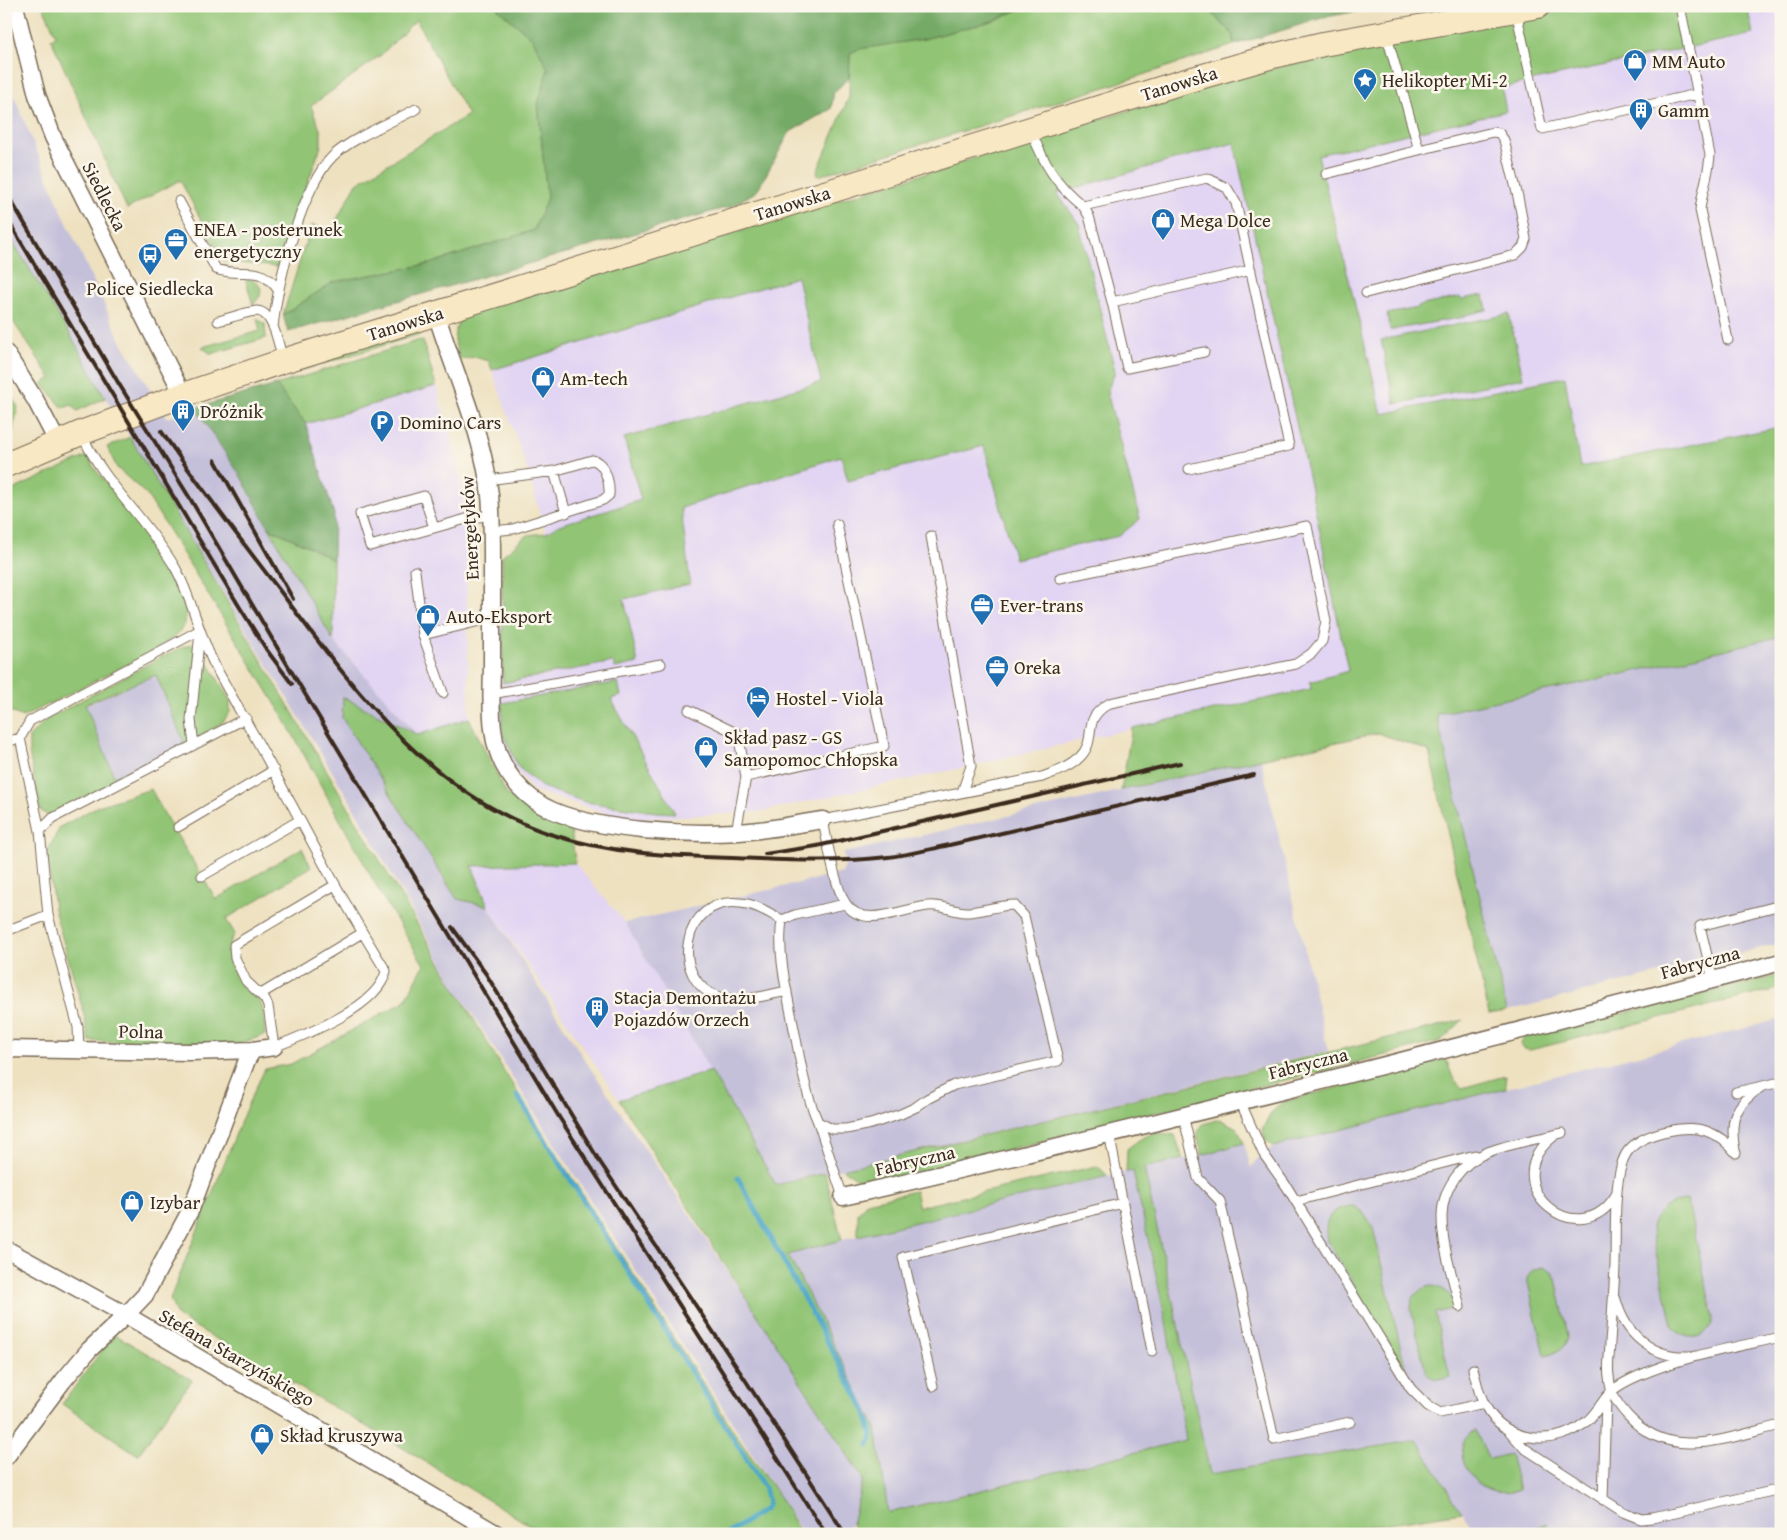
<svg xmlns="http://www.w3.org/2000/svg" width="1787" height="1540" font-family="'Gentium Book Plus',serif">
<rect width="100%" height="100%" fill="#fbf7ec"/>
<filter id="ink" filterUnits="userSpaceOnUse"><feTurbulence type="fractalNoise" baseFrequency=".02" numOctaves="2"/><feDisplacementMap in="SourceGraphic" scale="10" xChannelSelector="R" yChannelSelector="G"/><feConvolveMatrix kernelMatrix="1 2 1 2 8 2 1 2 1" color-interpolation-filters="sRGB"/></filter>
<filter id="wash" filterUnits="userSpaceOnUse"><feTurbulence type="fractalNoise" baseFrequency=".0096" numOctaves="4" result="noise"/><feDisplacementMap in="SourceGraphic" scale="20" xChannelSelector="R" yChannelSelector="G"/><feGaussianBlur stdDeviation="1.12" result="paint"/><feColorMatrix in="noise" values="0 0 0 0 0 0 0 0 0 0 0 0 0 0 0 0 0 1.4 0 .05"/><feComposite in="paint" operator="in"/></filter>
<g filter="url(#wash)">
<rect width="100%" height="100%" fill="#eee1c0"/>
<path fill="#e2d4f3" d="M1747,6H1781V427L1580,467L1565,377L1382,415L1311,128L1502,89L1530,81L1753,34Z
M1234,143L1314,503L1348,671L1310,682L1311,689L1090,738L971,766L758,812L627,819L534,791L507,760L498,728L502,556L546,533L526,466L492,370L797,277L1056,192Z
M436,386L458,462L466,519L469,718L418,735L333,640L334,514L306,424Z
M575,863L625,923L711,1071L619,1100L488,906L471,866Z"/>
<path fill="#c5c0da" d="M6,77L62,212L120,339L167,418L195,408L240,475L269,528L333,640L418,735L488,906L579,1051L752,1307L863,1479L852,1524L834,1534H803L457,990L350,801L153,477L117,414L105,398L71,336L6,231Z
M1781,636V943L1507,1011L1436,714L1628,673Z
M156,675L186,747L114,776L85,705Z
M1261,759L1328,1051L776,1185L625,923L842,873L845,865L844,853Z
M1781,1019V1534H1475L1417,1440L1210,1474L1144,1168L1193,1157L1244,1143L1251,1168L1257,1158L1273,1147Z
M1133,1170L1165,1316L1186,1440L888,1513L876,1428L788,1255L842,1240Z"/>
<path fill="#91c474" stroke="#667749" d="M43,6H495L532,38L549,69L538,104L547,198L534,230L429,264L333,282L283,315L311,225L331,230L357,183L468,115L416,20L381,55L311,106L321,132V146L277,267L223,261L180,180L127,209L51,39L56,36Z
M1028,6H1205L1232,34L1234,45L1112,85L818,176L817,172L849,97L850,53L859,49L924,39L992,21Z
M1588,6H1747L1753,34L1530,81L1502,89L1506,111L1318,155L1382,414L1565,377L1580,467L1781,427V636L1628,673L1436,714L1507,1011L1489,1014L1429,751L1378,733L1121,790L1132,728L1311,689L1310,682L1348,671L1314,503L1234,143L1057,193L1079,224L1115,371L1107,392L1140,519L1119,536L1015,559L984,446L848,481L841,456L681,508L690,584L624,599L638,663L615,668L613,662L503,683L502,556L527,535L546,533L559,525L641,500L624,438L821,382L797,277L492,370L489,361L474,357L460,360C454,341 451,334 462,316L1225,81L1353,48Z
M6,231L71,336L105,398L77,411L72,405L63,408L42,384L51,378L6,311Z
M245,278L257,282L261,289L260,296L253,305Z
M1484,295L1487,310L1465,315V317L1390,330L1387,314L1418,308V306L1460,297L1461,299Z
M1509,314L1523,378L1395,404L1381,340Z
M257,318L265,324L266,338L211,354L202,347L260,331Z
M417,331L421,334L256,384L258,378Z
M420,340L423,341L436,386L306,424L276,385Z
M6,389L18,407L12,434L6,436Z
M130,437L507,1076L738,1438L777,1493L801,1534H544L383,1436L177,1316L170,1299L247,1106L265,1069L291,1064L405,1001L424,965L382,896L281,713L147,495L117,468L107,447Z
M87,456L95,469L149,534L173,573L186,610L185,624L176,636L154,651L23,717L6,710V493Z
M269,528L308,546L333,560V640Z
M190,644L200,649L230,700V712L223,722L186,747L156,675L85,704L114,776L172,752L48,816L40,810L29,752V737L47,719L159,658Z
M618,682L621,696L611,699L675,813L656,812L585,802L542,787L517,766L502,730V703Z
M343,697L418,735L469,718L507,795L571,829L575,863L472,866L488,906L457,899L342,718Z
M151,789L167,819L216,899L302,848L311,867L226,919L235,934C221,949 232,973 243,988C247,993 254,995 259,1000C265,1009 264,1025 265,1035L239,1044L89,1041L83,1010L54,909L47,852L60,827L98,806Z
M1781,975V988L1530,1050L1524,1049L1520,1044L1522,1040L1526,1037Z
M1463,1020L1441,1041L899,1177L880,1181L859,1180L843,1169Z
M1446,1059L1453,1078L1462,1088L1505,1076L1506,1088L1273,1147L1265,1139L1262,1129L1272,1112L1283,1102Z
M711,1071L776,1185L825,1173L842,1240L788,1255L876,1428L888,1513L1186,1440L1165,1316L1133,1171L1126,1172L1127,1149C1146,1134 1151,1131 1175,1135L1183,1159L1144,1168L1210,1474L1417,1440L1461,1512L1319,1534H858L852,1524L863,1479L619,1100Z
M1219,1119L1237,1128L1244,1143L1202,1155L1197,1134L1203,1124Z
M1097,1166L1108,1176L858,1236V1213L867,1202L915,1191L919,1207Z
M1687,1199L1713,1316C1713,1340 1682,1345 1672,1324L1653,1239L1652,1227L1656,1217L1663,1208L1674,1203Z
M1354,1206L1362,1211L1373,1228L1406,1371L1327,1240C1323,1219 1331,1207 1354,1206Z
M1543,1267L1553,1273L1556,1279L1568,1336C1567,1350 1555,1352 1544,1355L1527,1278L1533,1270Z
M1431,1286C1445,1287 1452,1295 1456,1308L1435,1313L1450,1377C1441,1379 1433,1381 1426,1373L1411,1310C1411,1296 1418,1289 1431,1286Z
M114,1334L192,1380L138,1455L62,1404Z
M1475,1430L1489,1459L1510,1454L1519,1490C1508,1492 1494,1493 1484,1487C1465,1475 1450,1445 1475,1430Z
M1547,1523L1551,1534H1532L1540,1526Z"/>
<path fill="#74aa66" stroke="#586a42" d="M495,6H1028L992,21L924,39L859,49L850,53L849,78L834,92L831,109L790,132L757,191L732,206L288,332L283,315L333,282L429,264L534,230L547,198L538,104L548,69L532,38Z
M1205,6H1384L1326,17L1234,45L1232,34Z
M276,385L306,424L334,514L333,560L308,546L269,528L240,475L195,408Z"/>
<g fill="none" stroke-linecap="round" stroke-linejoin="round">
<path stroke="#4aa6c8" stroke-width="5" d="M517,1095L764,1487L768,1503L765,1509L727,1534
M738,1178L865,1410L872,1434L869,1446"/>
</g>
</g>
<g filter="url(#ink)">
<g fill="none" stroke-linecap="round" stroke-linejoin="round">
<g stroke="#7a6a57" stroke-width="11">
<path id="lane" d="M1680,6L1710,155C1709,174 1702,191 1700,210L1728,340
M1516,11L1542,129L1697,94
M1031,131C1044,163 1055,184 1083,206L1207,178L1227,188L1236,203L1289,446L1189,469
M1326,174L1419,150
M179,201L216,269C243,279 258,261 279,291
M1083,206L1089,216L1112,302L1127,368L1204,352
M1366,293L1515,255L1523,247L1526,239L1518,197L1504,140L1499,133L1493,132L1419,150L1386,33
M1112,302L1251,270
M218,321C227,319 249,311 257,311C274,312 279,347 283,361
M273,327C277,284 302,186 333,156C352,138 392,122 416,109
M81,433C104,484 148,520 176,569C192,599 199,634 214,664C233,700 254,734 273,770C310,838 345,906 386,971C379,1007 305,1035 274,1047L268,1006L265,999L246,981L235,958L234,945L335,885
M554,471L566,513
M488,480L554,471L592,460C605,462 610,483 609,495L603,500L513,529L492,531
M434,528L370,546L360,514L424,496L434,528L466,519L491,515
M931,536L971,766L962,792
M415,571L423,635L443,693
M423,635L492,618
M491,694L661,664
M689,710L738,734L746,777
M6,742L20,738
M194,745L191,720L200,632
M178,827L274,770
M40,831L53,818L246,718
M736,832L746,777L884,746L837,524
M202,876L300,820
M782,920C777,954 787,991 793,1024C800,1057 804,1091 818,1122L832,1129H846L871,1124L901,1114L916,1107L927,1099L954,1085L1058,1061L1024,916L1014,905C999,905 985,911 969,912C955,913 942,904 928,906C904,908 863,930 846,904C835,888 827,841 823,820L1042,777C1055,772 1069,768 1080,757C1099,738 1079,720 1110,703L1296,664L1312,653L1322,641L1326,621L1307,526L1060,578
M6,931L48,915
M1713,980L1700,926L1781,905
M787,991C766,995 740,1004 719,997C668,980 682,896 740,903C756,904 769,913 782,920L795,915L845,904
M261,994L362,933
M79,1050L78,1027L48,915L40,831L20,738L30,721L200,630
M1736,1092L1781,1082
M1240,1101L1263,1153L1287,1187L1411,1389L1428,1406L1440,1413L1484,1403
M1183,1115L1198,1178L1220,1201L1274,1439L1350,1422
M818,1122L843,1197
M1109,1133L1152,1351
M1553,1137C1492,1185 1581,1258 1617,1193
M1735,1150C1729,1119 1735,1105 1761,1087
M1736,1153C1728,1143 1718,1135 1706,1131C1686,1124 1642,1133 1628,1151C1612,1171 1616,1239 1615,1266C1614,1292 1612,1317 1610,1342C1610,1353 1607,1365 1609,1376C1610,1393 1617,1404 1628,1416C1671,1463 1728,1437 1781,1425
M1296,1201L1475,1155
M1616,1300C1625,1334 1652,1358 1688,1356
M1460,1307C1453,1278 1442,1247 1442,1217C1442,1188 1462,1162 1488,1152C1510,1143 1539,1139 1562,1133
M1473,1369C1477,1384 1480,1399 1489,1412C1512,1444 1558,1446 1587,1421C1597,1413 1602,1400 1611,1392C1618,1385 1629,1380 1638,1376C1683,1356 1732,1348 1781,1337
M933,1386L903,1257L1123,1203
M1510,1432L1524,1448L1623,1512L1641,1519L1652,1518L1781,1489
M1603,1500L1606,1399"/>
</g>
<g stroke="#7a6a57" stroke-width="19">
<path id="street" d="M15,6L37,95L53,137L183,395
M436,313C454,373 483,432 490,495C492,516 492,538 492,559C492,593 492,627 492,660C492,683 490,706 493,729C496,758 510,782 534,800C577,833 705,837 759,830C780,828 801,823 823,820
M6,353L36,401L58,443
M6,1049L190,1052L253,1050L274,1047
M843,1197C1157,1125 1470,1044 1781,962
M6,1249L126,1315L497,1534
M6,1457L63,1381L89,1350L126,1315L145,1295L191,1209L247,1060L253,1050"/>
</g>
<g stroke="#7a6a57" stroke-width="26">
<path id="secondary" d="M6,465L81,433L183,395L283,361L1179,83L1273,56L1323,44L1538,6"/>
</g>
<use href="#lane" stroke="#fff" stroke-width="9"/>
<use href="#street" stroke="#fff" stroke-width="16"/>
<use href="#secondary" stroke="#f8e8c3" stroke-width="24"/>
<path stroke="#3b2a1e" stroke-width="4" d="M6,192L119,384L191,500L281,654L559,1117L826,1534
M6,217L239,606L266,649L292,684
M161,431C199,485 239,538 280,591C354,689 428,793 550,834C611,854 669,856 732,858C784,860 836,863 888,857C907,855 926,850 945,846L1254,775
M215,460L293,599
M765,854L817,846L1180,763
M452,927L486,974L600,1162L746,1381L845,1534"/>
</g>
</g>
<defs>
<g id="shop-pin" transform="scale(1.25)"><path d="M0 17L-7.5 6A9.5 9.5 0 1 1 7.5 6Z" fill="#1f6fb2" stroke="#fbf7ec"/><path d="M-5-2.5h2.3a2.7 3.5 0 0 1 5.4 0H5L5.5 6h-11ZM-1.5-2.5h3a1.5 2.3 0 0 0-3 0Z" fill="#fff"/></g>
<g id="sight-pin" transform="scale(1.25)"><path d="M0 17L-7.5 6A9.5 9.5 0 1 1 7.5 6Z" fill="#1f6fb2" stroke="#fbf7ec"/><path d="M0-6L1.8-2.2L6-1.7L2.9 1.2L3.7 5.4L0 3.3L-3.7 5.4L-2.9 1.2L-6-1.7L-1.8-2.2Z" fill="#fff"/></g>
<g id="building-pin" transform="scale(1.25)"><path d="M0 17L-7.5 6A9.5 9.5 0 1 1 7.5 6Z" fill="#1f6fb2" stroke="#fbf7ec"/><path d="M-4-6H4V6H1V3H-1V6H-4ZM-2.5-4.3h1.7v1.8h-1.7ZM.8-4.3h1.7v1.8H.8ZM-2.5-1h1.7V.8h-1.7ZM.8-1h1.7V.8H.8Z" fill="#fff"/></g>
<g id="office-pin" transform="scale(1.25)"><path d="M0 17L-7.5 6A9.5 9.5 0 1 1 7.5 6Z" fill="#1f6fb2" stroke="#fbf7ec"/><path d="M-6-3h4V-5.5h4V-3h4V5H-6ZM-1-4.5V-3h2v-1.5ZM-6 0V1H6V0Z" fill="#fff"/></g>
<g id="bus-pin" transform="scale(1.25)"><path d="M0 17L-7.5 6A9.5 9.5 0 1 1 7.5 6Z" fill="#1f6fb2" stroke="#fbf7ec"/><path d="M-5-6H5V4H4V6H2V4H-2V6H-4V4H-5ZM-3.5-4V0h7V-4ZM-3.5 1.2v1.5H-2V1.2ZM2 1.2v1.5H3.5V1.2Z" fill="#fff"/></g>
<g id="parking-pin" transform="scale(1.25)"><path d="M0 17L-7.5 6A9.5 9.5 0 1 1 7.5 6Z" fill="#1f6fb2" stroke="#fbf7ec"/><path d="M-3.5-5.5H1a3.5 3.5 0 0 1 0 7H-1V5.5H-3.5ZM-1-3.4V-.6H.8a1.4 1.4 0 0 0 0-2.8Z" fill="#fff"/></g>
<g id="hotel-pin" transform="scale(1.25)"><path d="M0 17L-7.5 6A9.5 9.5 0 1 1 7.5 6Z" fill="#1f6fb2" stroke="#fbf7ec"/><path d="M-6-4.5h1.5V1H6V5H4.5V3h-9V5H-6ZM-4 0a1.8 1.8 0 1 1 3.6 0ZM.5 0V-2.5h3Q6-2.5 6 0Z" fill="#fff"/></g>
</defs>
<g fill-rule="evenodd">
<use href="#shop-pin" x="1635" y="61"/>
<use href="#sight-pin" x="1365" y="80"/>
<use href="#building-pin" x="1641" y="110"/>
<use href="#shop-pin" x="1163" y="220"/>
<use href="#office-pin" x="176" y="240"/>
<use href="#bus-pin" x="150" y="255"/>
<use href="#shop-pin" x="543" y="378"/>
<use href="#building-pin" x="183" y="411"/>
<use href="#parking-pin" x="382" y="422"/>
<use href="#office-pin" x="982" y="605"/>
<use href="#shop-pin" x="428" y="616"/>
<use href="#office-pin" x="997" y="667"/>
<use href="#hotel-pin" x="758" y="698"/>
<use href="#shop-pin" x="706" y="748"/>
<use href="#building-pin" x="597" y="1008"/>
<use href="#shop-pin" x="132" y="1202"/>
<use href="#shop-pin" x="262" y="1435"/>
</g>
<g text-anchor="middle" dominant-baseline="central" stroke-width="5" stroke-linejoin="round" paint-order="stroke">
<g font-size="19" fill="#3b2a1e" stroke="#fbf7ec" text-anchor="start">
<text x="1652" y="61">MM Auto</text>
<text x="1382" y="80">Helikopter Mi-2</text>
<text x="1658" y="110">Gamm</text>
<text x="1180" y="220">Mega Dolce</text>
<text x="194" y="229">ENEA - posterunek<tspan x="194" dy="22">energetyczny</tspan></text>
<text x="150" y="288" text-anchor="middle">Police Siedlecka</text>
<text x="560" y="378">Am-tech</text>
<text x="200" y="411">Dróżnik</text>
<text x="400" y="422">Domino Cars</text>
<text x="1000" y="605">Ever-trans</text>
<text x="446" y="616">Auto-Eksport</text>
<text x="1014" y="667">Oreka</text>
<text x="776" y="698">Hostel - Viola</text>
<text x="724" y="737">Skład pasz - GS<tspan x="724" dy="22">Samopomoc Chłopska</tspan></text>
<text x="614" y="997">Stacja Demontażu<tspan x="614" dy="22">Pojazdów Orzech</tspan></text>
<text x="150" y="1202">Izybar</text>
<text x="280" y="1435">Skład kruszywa</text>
</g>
<g font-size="19" fill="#3b2a1e" stroke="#fbf7ec">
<text transform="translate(1179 83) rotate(-17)">Tanowska</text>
<text transform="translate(105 196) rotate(63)">Siedlecka</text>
<text transform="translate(792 203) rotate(-17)">Tanowska</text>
<text transform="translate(405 323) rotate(-17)">Tanowska</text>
<text transform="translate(469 528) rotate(-93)">Energetyków</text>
<text transform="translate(1700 962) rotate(-15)">Fabryczna</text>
<text transform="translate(141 1031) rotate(1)">Polna</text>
<text transform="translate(1308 1063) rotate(-14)">Fabryczna</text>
<text transform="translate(915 1160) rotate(-13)">Fabryczna</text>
<text transform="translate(237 1357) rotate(30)">Stefana Starzyńskiego</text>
</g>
</g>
<rect width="1787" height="1540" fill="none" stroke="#fbf7ec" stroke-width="25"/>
</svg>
